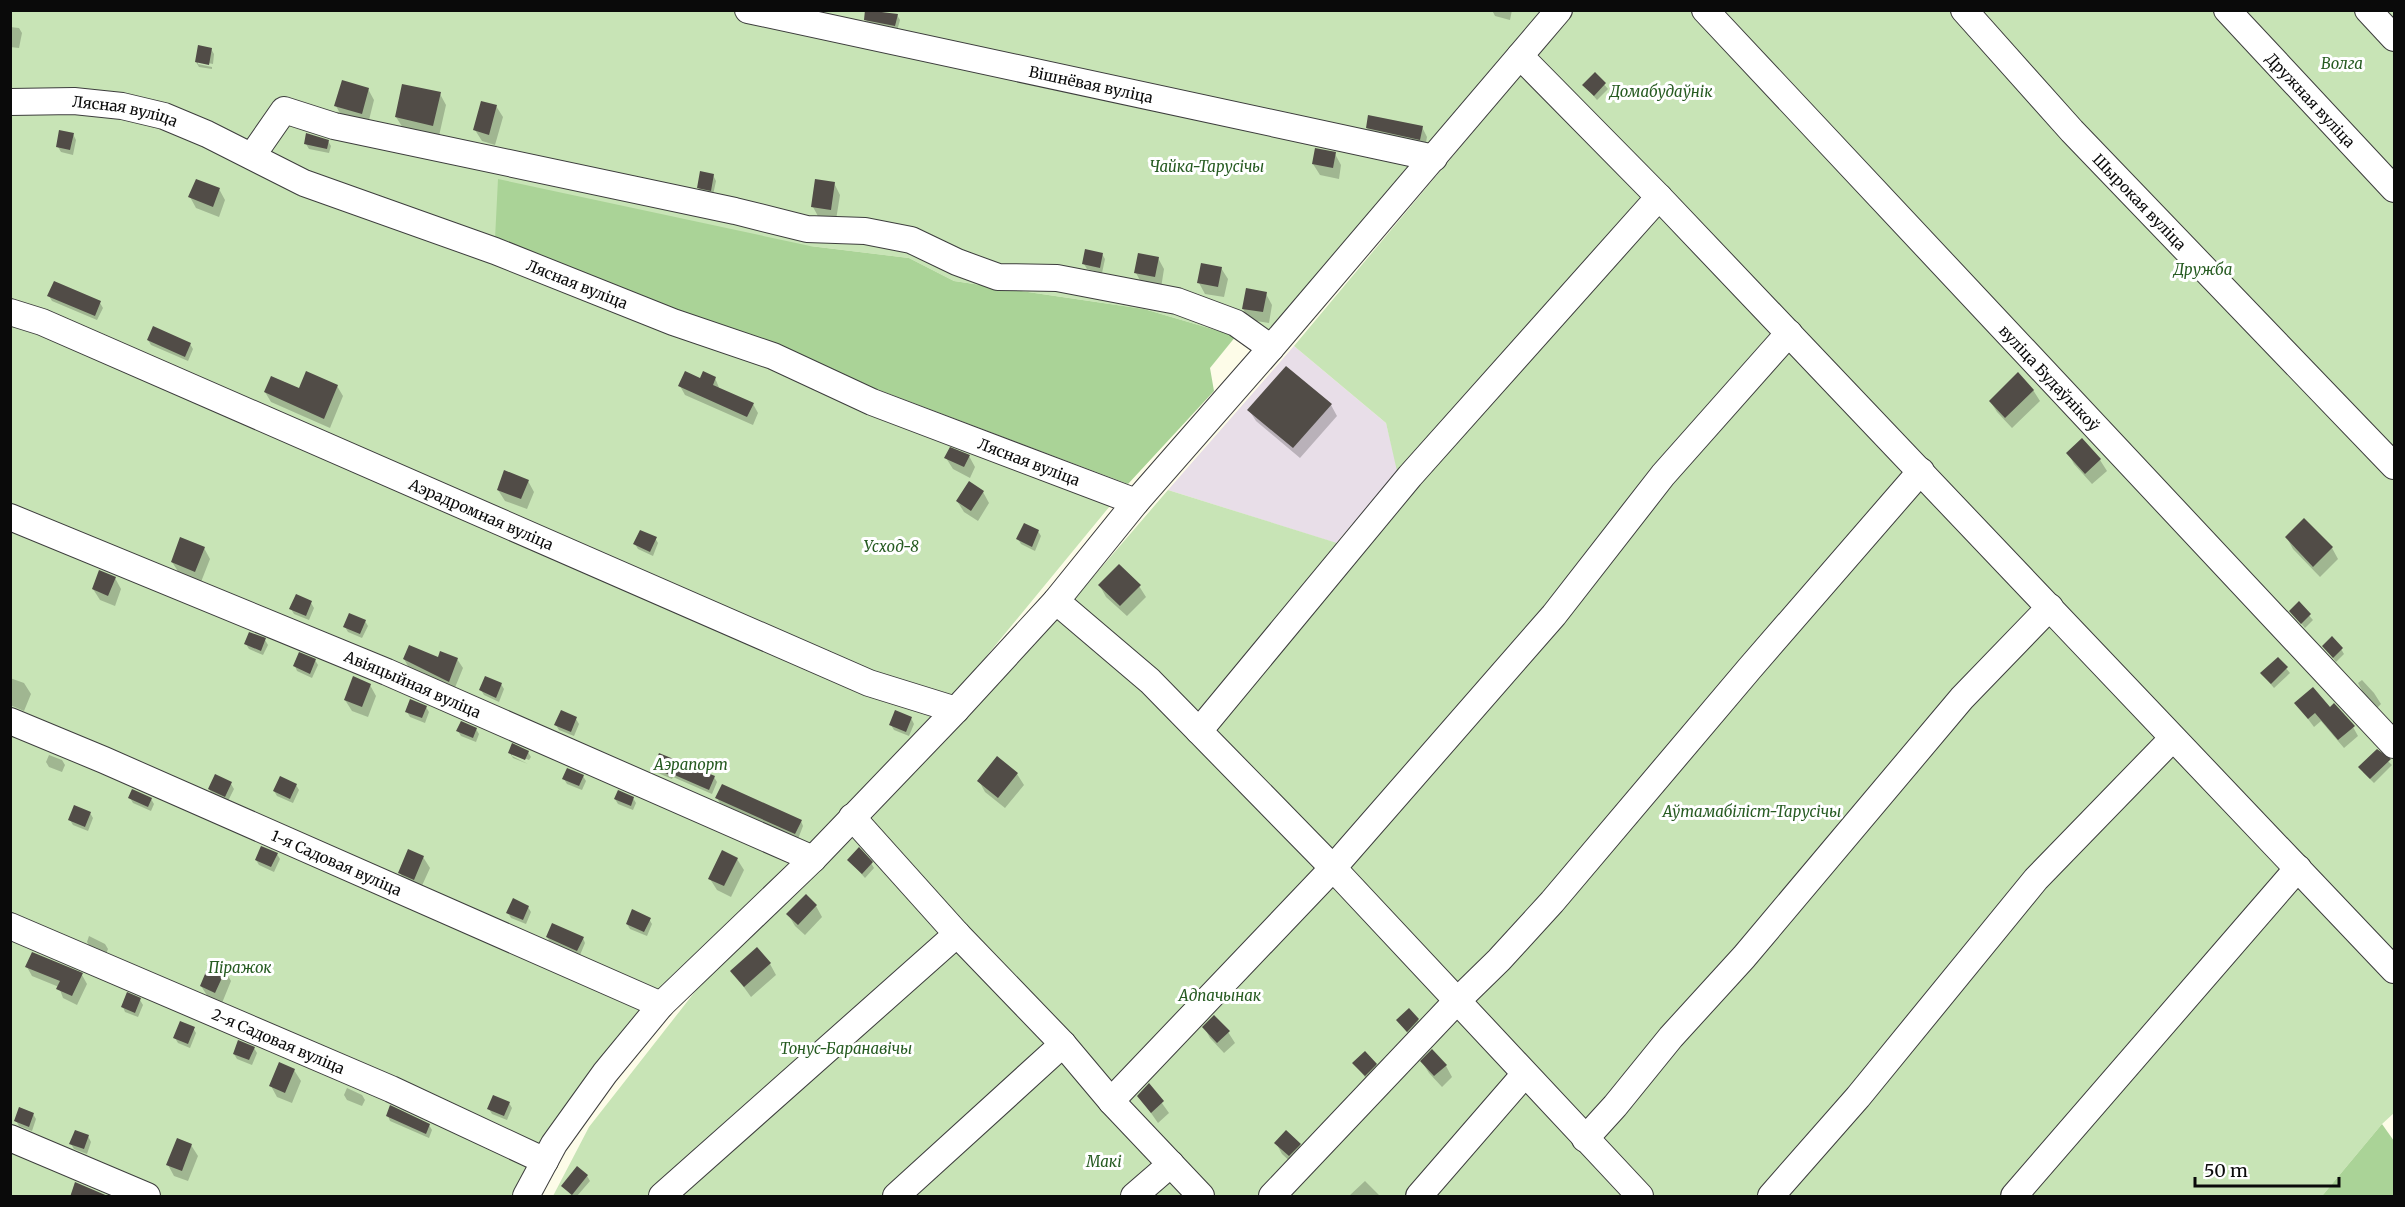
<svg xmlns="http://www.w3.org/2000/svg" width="2405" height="1207" font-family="Merriweather,serif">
<rect width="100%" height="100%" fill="#fdfce8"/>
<path fill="#e8dee8" d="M1294,346L1386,423L1398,471L1336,543L1168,490Z"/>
<path fill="#c8e4b6" d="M10,11H1544L1269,331L1236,336L1144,309L954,281L909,258L810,246L802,361L1128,484L939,714L724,929L518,1196H11Z
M1574,11H2394V1113L2382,1124L2322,1196H553L589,1127L719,961L855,836L1063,612L1168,490L1337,543L1397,471L1386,423L1294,346Z"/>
<path fill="#aad397" d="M498,179L810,246L909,258L954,281L1144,309L1236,336L1210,368L1214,391L1128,484L802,361L495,239Z
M2382,1124L2394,1141V1196H2322Z"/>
<path fill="#0003" d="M867,10L897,15L900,20L897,31L868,25L866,19Z
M1492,10H1512L1510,20L1495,16Z
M10,27L19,28L22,33L19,48L10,47Z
M211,49L214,54L213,64L198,61V64L212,67V69L199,67L196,62Z
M1595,74L1608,89L1597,100L1584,85Z
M368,89L374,100L368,124L342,117L336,106Z
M440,94L446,105L439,136L403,128L396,117Z
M496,106L503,117L495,145L482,141L475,130Z
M1422,127L1427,137L1425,148L1373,137L1367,128Z
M73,134L76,140L73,155L61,152L58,147Z
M328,141L331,146L329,153L309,149L306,144Z
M1335,154L1341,165L1339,179L1320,175L1313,164Z
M713,175L716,181L713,195L701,192L698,187Z
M834,183L840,195L836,220L819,218L813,207Z
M219,189L225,200L219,217L196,208L190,197Z
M1102,254L1105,259L1102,273L1087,269L1084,264Z
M1158,258L1164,269L1161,288L1142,284L1136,273Z
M1221,268L1228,279L1224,297L1205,294L1199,283Z
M1266,294L1272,305L1269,323L1250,320L1243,309Z
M49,296L100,303L103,308L97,320L52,301Z
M148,340L190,344L193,349L188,361L151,345Z
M715,378L720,390L753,404L758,413L753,425L685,395L680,386L701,380Z
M337,386L343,396L330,428L271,402L265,392Z
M2033,390L2040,401L2012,428L1997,412L1990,401Z
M1331,405L1337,416L1300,458L1256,421L1249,410Z
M2068,453L2100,460L2107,471L2092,484L2074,464Z
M969,456L975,467L970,478L953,469L946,458Z
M528,481L534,492L527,509L505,501L498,490Z
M983,492L989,503L978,521L964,512L957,501Z
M1038,531L1041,536L1035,551L1021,544L1018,539Z
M655,538L658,543L653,556L638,549L635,544Z
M2287,538L2332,548L2338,559L2320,577L2293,549Z
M204,548L210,559L201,582L179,573L172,562Z
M115,578L121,589L115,606L100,600L93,589Z
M1100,586H1139L1146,597L1127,616L1106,597Z
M296,596L311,603L314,608L309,620L294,614L291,609Z
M2299,604L2313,620L2305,628L2291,611Z
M365,621L368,626L362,638L348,632L345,627Z
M265,640L268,645L263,655L249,649L246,644Z
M2324,646L2341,649L2344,654L2336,662Z
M404,659H457L463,668L454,690L409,668Z
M2278,659L2290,673L2274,688L2262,674Z
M315,660L318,665L312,678L297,671L295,666Z
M10,678L24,683L31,694L24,711L10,705Z
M2362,680L2374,693L2381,704L2377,708L2364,694L2358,683Z
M501,684L504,689L499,702L484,695L481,690Z
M370,685L376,696L368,717L352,711L345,700Z
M2296,703L2330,709L2353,727L2358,736L2344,748L2321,721L2314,727Z
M426,707L429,712L425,723L410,717L407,712Z
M911,718L914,724L909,736L894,730L891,725Z
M576,719L579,724L574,736L559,730L556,725Z
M476,729L479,734L476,742L461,736L458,731Z
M2377,751L2392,765L2374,783L2363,772Z
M528,752L531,757L529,760L512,753V756L528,764L513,758L510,753Z
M49,755L62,760L65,765L62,772L49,767L46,762Z
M655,768L714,777L717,782L712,794L673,777L672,779L658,773Z
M1017,774L1024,785L1005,808L985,792L979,781Z
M583,776L586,781L582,790L567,784L564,779Z
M281,778L296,785L299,790L293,803L277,796L274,791Z
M231,784L234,789L228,801L212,794L209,789Z
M130,798L151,799L154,804L151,811L133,803Z
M633,798L636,803L633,810L618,804L615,799Z
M717,798L801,821L803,826L798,839L720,803Z
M90,813L93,818L88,831L73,825L70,820Z
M277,854L280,859L274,872L259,865L256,860Z
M423,857L430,868L420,890L406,884L400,873Z
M737,859L744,870L731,897L717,890L710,879Z
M849,860L871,863L874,868L865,878Z
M816,906L822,917L805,935L795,926L788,914Z
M528,907L531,912L526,924L511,918L508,913Z
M649,919L652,924L647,936L630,929L627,924Z
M89,936L105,944L108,949L106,954L90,947L87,942Z
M547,937L583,938L585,943L580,955L550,942Z
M770,964L776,975L751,997L732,971Z
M27,967L82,975L87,984L77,1005L63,998L59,987L32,976Z
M225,970L231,981L222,1003L208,997L201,986Z
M140,1000L143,1005L138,1017L125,1012L123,1007Z
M1398,1020H1418L1424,1031L1414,1042Z
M1204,1027L1228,1032L1235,1043L1224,1053L1210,1038Z
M193,1028L196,1033L190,1048L178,1043L175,1038Z
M254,1048L257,1053L252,1065L237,1059L234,1054Z
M1422,1062L1446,1066L1452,1077L1442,1087L1429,1073Z
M1354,1063L1376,1065L1382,1076L1372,1086Z
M294,1070L301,1081L292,1103L277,1097L271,1086Z
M1149,1085L1169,1113L1158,1123L1139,1096Z
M347,1088L362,1095L365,1100L362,1106L347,1100L344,1095Z
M509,1103L512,1108L507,1120L492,1114L489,1109Z
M33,1114L36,1119L32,1131L19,1126L16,1121Z
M388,1116L429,1125L432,1130L429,1138L390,1121Z
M88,1136L91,1142L87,1154L74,1149L71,1144Z
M1276,1143L1300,1145L1306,1156L1296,1167L1282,1154Z
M191,1145L198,1156L188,1181L174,1176L168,1165Z
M587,1176L590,1181L577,1196H572L563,1186Z
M1365,1181L1380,1196H1349Z"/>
<path fill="#514c47" d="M865,10L898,14L895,26L864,20Z
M198,45L212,48L209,65L195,62Z
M1595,72L1606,83L1594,96L1582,85Z
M342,80L369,88L362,114L334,106Z
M402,84L441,92L433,126L395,117Z
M481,101L497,105L489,135L473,130Z
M1368,115L1423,126L1420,140L1366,128Z
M59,130L74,133L70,150L56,147Z
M306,133L329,140L327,149L304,144Z
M1315,148L1336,152L1333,168L1312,164Z
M700,171L714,174L711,191L697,188Z
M196,179L220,188L213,207L188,197Z
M815,179L835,182L831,210L811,207Z
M1085,249L1103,253L1100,268L1082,264Z
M1138,253L1159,257L1155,277L1134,273Z
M1201,263L1222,267L1218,287L1197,283Z
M54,281L101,301L95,316L47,296Z
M1246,288L1267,292L1263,312L1242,309Z
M153,326L191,343L185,357L147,340Z
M1286,366L1332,404L1293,448L1247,410Z
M306,371L338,385L324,419L264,392L271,376L299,388Z
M685,371L700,378L703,371L716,377L713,385L754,403L747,417L678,386Z
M2018,372L2034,390L2005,418L1989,401Z
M2082,438L2101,459L2085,474L2066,453Z
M950,447L970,455L964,467L944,458Z
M504,470L529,480L521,499L497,490Z
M969,481L984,491L971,511L956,501Z
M2304,518L2333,547L2313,567L2285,537Z
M1024,523L1039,530L1032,547L1016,539Z
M640,530L657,537L650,552L633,544Z
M180,537L205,547L195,572L171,562Z
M1119,564L1141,585L1120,606L1098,585Z
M99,570L116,577L108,596L92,589Z
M296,594L312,601L306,616L289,609Z
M2299,601L2311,614L2301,624L2289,611Z
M349,613L366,620L360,634L343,627Z
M249,632L266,638L261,651L244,644Z
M2332,636L2343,648L2333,658L2322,646Z
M409,645L438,657L440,651L458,658L449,682L403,659Z
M299,652L316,659L310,674L293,666Z
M2278,657L2288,667L2271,684L2260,673Z
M353,676L371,684L362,707L344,700Z
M485,676L502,683L496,698L479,690Z
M2313,687L2330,707L2334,703L2355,726L2338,740L2315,713L2308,719L2294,703Z
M410,699L427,706L422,718L405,712Z
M561,710L577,717L571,732L554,725Z
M895,710L912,717L906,732L889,725Z
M461,721L477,728L473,738L456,731Z
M512,743L529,751L525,760L508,753Z
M2377,749L2391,759L2370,779L2358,767Z
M659,753L715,776L709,790L670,773V775L653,768Z
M997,756L1018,773L998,798L977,781Z
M567,768L584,775L579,786L562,779Z
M215,774L232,782L225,797L208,789Z
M280,776L297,784L290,799L273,791Z
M722,784L802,820L795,834L715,798Z
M132,789L152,798L148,807L128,798Z
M618,790L634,797L631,806L614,799Z
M74,805L91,812L85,827L68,820Z
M261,846L278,853L271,867L255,860Z
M859,847L873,862L862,874L847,860Z
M408,849L424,856L414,880L398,873Z
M722,850L738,858L724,886L708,879Z
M806,894L817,905L798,925L786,914Z
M513,898L529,906L523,920L506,913Z
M632,909L651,918L644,932L626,924Z
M552,923L584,937L577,951L546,937Z
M757,947L771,963L744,987L730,971Z
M32,952L83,973L72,996L56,989L60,981L25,967Z
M210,962L226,969L215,993L200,986Z
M127,992L141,998L135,1013L121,1007Z
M1409,1008L1419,1019L1407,1032L1396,1020Z
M1214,1015L1230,1031L1217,1043L1202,1027Z
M180,1021L195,1027L188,1044L173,1038Z
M238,1040L255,1047L249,1060L233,1054Z
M1432,1049L1447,1065L1434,1076L1420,1061Z
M1365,1051L1377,1064L1365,1076L1352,1063Z
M279,1062L295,1069L285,1093L269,1086Z
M1149,1083L1164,1101L1151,1113L1137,1096Z
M493,1095L510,1102L504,1116L487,1109Z
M390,1105L430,1124L426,1134L386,1116Z
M19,1107L34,1113L29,1127L14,1121Z
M75,1130L89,1135L84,1149L69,1144Z
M1286,1130L1301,1144L1289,1156L1274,1143Z
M177,1138L192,1144L182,1171L166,1165Z
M577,1166L588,1175L572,1195L561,1186Z
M75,1182L110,1197H70Z"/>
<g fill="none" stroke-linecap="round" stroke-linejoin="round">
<g stroke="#3d3d3d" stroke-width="28">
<g id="minor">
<path id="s1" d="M748,10L1434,158"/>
<path id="s2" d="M1705,10L2394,745"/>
<path id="s3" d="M1964,10L2072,131L2394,466"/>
<path id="s4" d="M2227,10L2394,189"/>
<path d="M2368,10L2394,38"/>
<path d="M1520,56L1659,197L2394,970"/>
<path id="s5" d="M10,102L74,101L122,106L164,116L207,134L304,183L495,251L673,322L773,356L872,402L1136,502"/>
<path d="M252,156L284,110L334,126L735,211L807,229L865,231L911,240L957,262L998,277L1057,278L1177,301L1236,323L1271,348"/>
<path id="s6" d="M10,312L42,322L869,683L956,710"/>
<path id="s7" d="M10,517L387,672L813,859"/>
<path d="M1056,601L1150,681L1333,868L1640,1196"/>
<path id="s8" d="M10,721L104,760L661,1005"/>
<path d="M1199,731L1410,476L1659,197"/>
<path d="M852,817L957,934L1063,1044L1111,1101L1201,1196"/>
<path id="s9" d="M10,926L391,1089L545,1161"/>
<path d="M1111,1101L1333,868L1554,615L1663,475L1789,333"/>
<path d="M10,1138L147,1196"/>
<path d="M1585,1139L1615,1106L1671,1037L1744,957L1962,698L2050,607"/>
<path d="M526,1196L554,1144L605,1073L661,1005L813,859L956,710L1056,601L1136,502L1271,348L1559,10"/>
<path d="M662,1196L957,934"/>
<path d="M896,1196L1063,1044"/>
<path d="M1134,1196L1171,1164"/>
<path d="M1272,1196L1456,1002L1499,960L1552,902L1750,668L1921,471"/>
<path d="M1419,1196L1524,1075"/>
<path d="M1771,1196L1858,1097L2036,879L2172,739"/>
<path d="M2014,1196L2298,868"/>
</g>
</g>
<use href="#minor" stroke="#fff" stroke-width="26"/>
</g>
<g text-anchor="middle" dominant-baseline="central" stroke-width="6" stroke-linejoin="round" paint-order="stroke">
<g font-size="15" font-style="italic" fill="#265b21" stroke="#fff">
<text x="2342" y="63">Волга</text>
<text x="1661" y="91">Домабудаўнік</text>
<text x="1207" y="166">Чайка-Тарусічы</text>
<text x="2203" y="269">Дружба</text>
<text x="891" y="546">Усход-8</text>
<text x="691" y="764">Аэрапорт</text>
<text x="1752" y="811">Аўтамабіліст-Тарусічы</text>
<text x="240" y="967">Піражок</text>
<text x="1220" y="995">Адпачынак</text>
<text x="846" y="1048">Тонус-Баранавічы</text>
<text x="1104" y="1161">Макі</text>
</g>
<g font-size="15" fill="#0a0a0a" stroke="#fff">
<text stroke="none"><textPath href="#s1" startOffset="351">Вішнёвая вуліца</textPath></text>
<text stroke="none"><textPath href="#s4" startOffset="123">Дружная вуліца</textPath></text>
<text stroke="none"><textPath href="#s5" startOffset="116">Лясная вуліца</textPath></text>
<text stroke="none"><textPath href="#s3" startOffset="260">Шырокая вуліца</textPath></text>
<text stroke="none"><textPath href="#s5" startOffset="602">Лясная вуліца</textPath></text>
<text stroke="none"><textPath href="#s2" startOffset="504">вуліца Будаўнікоў</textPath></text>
<text stroke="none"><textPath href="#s5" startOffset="1088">Лясная вуліца</textPath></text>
<text stroke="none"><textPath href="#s6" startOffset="513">Аэрадромная вуліца</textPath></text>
<text stroke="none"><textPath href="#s7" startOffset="436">Авіяцыйная вуліца</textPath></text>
<text stroke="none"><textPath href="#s8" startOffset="356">1-я Садовая вуліца</textPath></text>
<text stroke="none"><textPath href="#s9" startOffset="292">2-я Садовая вуліца</textPath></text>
</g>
</g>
<rect width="2405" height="1207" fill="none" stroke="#0a0a0a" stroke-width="24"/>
<path d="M2195 1177v9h144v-9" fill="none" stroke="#0a0a0a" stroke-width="3"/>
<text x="2204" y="1177" font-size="18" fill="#0a0a0a" stroke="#ffffff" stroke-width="4.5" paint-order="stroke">50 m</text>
</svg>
